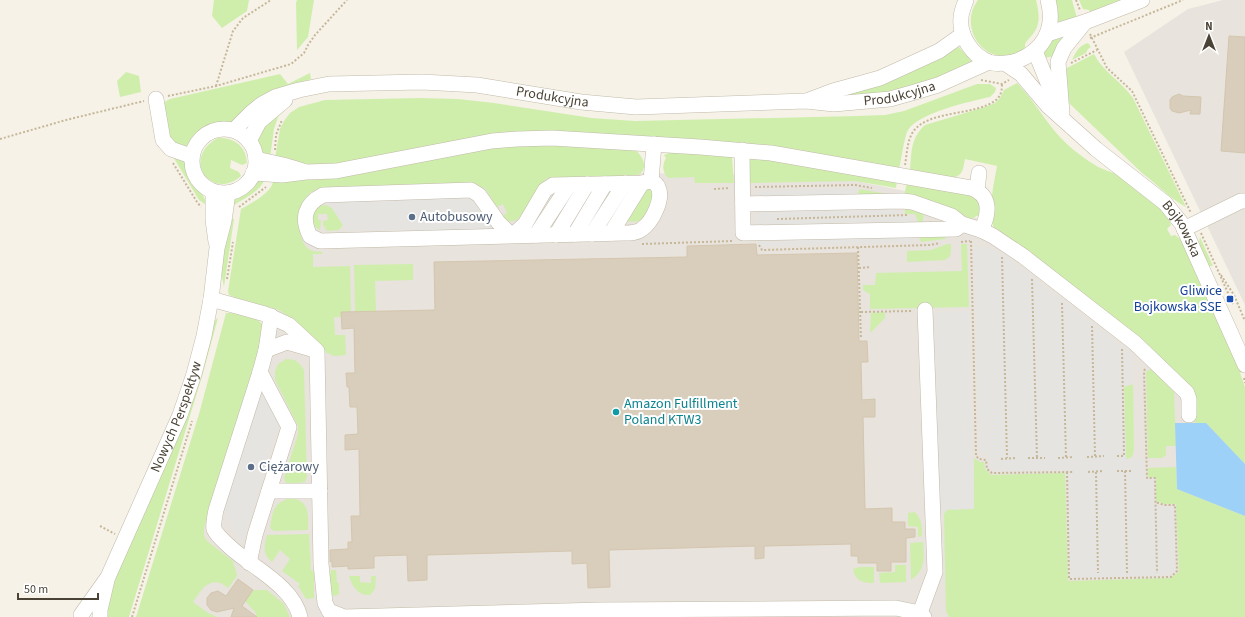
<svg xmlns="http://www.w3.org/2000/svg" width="1245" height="617" font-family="'Source Sans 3',sans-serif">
<rect width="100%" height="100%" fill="#f6f2e8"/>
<path fill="#e8e3dc" d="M1223,0H1245V305L1124,52L1188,9Z
M637,173L831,176L905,191L966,212L995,230L1245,439V617H173L242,403L270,306L308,183Z"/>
<path fill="#cfeeac" d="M214,0H249L247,11L222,28L212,16Z
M297,0H314L308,37L297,50L296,3Z
M978,0H1036C1039,12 1041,24 1033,34C1030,38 1027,40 1025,44V50C1019,53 1011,56 1004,56C976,56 961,22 978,0Z
M1055,0H1072L1077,18L1055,27Z
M1079,0H1123L1090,13L1089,10L1083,9Z
M1073,28L1055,56L1044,58C1045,36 1055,35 1073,28Z
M1088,43L1091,47L1088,49L1086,53L1072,60C1076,52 1078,46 1088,43Z
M959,47L972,62L943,76L885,94L830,97L898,76Z
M1094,54C1104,73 1121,81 1133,98L1186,207C1169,198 1157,184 1142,173L1070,104C1065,94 1061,79 1067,68Z
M126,72L139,76L141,92L120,97L117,81Z
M310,73L311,79L282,89L232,124C225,128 216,125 208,129C205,131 201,133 198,136C193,141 190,146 184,148L167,139L163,103L170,99L280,74L288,84Z
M1017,83C1031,97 1041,114 1053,129C1064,143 1080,156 1095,165C1102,170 1111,171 1118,175C1132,183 1168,209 1171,225L1167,229L1171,236L1175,235L1184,242L1243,371L1240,373L1245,387V464L1206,423H1195L1193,390L996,232C986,217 994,183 997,166L965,159C963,169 963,176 952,178L910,170C912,151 910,139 925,125L985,107L995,103L1000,98L1004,90Z
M977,84H990L996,88L995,92L990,97C971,101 914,114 907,132C903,144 902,157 899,169L569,133L334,164H299L275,158L280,129L284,121L290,113L299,107L325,100L420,98L458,99L494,103L592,118L635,121L856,116L885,115L904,111Z
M293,101L278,117L274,129L270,158C259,155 252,146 257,134C259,130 277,111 282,107C285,104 289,102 293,101Z
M218,138C234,137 246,146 247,163L242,165L231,160L230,168L239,172L241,176C211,202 180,158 218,138Z
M531,144L634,149C646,158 650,174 631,177L551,178L546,179L520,217H519L517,220C511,222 506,222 502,216L507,213L503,204L497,207L484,187L482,189L477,184H473L325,187C318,189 313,190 308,195C298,207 294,245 313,251C316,252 320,251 322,252V254H313V267L350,266L351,312L341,317H334L335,335H345L346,355L334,356L327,353L292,319L279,310L236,298L229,295L228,291L241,209C250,204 271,193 273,182L324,179L474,149Z
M676,152L732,157L734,183H695L694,177L668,178C662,172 662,165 666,158L664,155L669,153Z
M172,155L186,162C186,167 187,173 189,178C195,190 205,191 206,205L199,200Z
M754,157L897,180L896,188L855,181L747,183L749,160Z
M265,177C263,190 245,198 234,205L230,204L232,200L257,180Z
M907,182L974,195L980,199L979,215L971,219L931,203L904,196Z
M646,189H652L655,194L643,221L624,222Z
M859,189L894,195L857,197Z
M327,205L332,208L343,225L339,230L327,231L323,225V221L328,220L327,214H318V220H321L320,230L312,225L311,214L318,206Z
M905,207L923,214C924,219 923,222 919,224L915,214H905Z
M227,218L234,219L224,287C218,264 224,241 227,218Z
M918,235H947L945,239L921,242Z
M1200,237L1213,266H1208C1204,257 1197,247 1200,237Z
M947,244H951C951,252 952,256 945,260L907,262V251L931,250Z
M961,244H967L969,307L870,309V294L863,290V285H875L876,273L962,271Z
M413,264V280L375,281L376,312H355L354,265Z
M885,312V318L870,333L871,313Z
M226,313C238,313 255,315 263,325L261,342L204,528V536L207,541L234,562L233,564L235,567L237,576L228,588C225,586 222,583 220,583C206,579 199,594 193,602L208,613L218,617H136L199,414Z
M218,318L203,373L129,617H103L119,568L214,321Z
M286,359C296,359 299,362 304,370L307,477L305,482L291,484L286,483L284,478L298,434V426L275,380V371L278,364Z
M1151,369L1174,392L1176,446H1166V455L1162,458H1148L1146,372Z
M1133,384L1134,450L1132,457L1126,459L1124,386Z
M974,458L980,462H984L985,469L991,475L1065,473L1068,581L1170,578L1179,572L1176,504H1164L1156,501V477H1148V468L1176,467L1177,489L1245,516V617H949L946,611L944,514L946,511L949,509H974Z
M291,498C310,501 308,514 308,530L274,531L270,528C273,512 272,503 291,498Z
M915,512C922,520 922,526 922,536L918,537V527L908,526V513Z
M309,534L311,570L314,572V598L306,599L298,586L300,584L282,571L290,559L280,550L272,562C262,554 264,546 267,535Z
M923,542C924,558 926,570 911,580L910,543Z
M895,565H906V582L880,583L879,573L895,572Z
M860,567H874V583C863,583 855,581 853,569Z
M331,570H336L337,583H339V594L335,596L330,594L329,573H331Z
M349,576H360V582L371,583V576H376L375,589L370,595C358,596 352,586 349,576Z
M253,590H267L284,604L290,617H256V613L245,601Z"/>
<path fill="#e6e4e0" d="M855,188L859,189L855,206H895L898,216H911L914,225V242L758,247L754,199L757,191Z
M476,197L493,225L488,229L347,231L332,208L327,205L332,200Z
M975,246L994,250L1012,261L1132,354L1133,384L1124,387L1126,459H1144L1145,479H1154V503L1164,507L1174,506L1176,569L1175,571L1170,575L1070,578L1067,470L995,472L989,467L988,454L979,452L974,250Z
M969,311L974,509L939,510L934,312Z
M264,394L279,424L242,544L223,510L258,396Z"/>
<path fill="#9ed1f8" d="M1175,423H1206L1245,464V516L1177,489Z"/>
<path fill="#d9cebc" stroke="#d4c6ae" d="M1229,36L1245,37V153L1221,151Z
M1179,94L1183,96L1201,97L1200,114H1190L1191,110L1179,113L1172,111L1170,108V100L1172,97Z
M756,244L757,255L857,253L859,341H867L868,362H861L862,400L875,399V417H863L865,509L892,508V522H905V529H915V537L906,538V562H891V571H877V563H858V556H851V544L764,546V558L755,559V546L609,550L610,587L588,588L587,563L572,564V551L427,555V580L408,581L407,555L374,556V568L348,569V566L332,567V561L330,562V550L348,549V542H352L351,516H360L359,449L345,450V435L358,434L357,407H350L349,387H347L346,373H355L354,328L342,329L341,312L435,310L434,262L687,257V246Z
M238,579L253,590L242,606L257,617H231L234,608L217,612L211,610L207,605V598L211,593L218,591L226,596Z"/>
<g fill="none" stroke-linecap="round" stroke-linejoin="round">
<g stroke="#c2baa9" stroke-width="16">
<g id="minor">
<path d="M966,0C964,6 961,12 961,18C959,35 972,56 989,62C996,65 1006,63 1013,62C1043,53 1056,29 1048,0"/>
<path d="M1047,34L1085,22L1142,0"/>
<path d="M1035,51L1056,103"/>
<path id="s1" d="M1006,64L1021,74L1048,106L1096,149L1165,203L1182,224L1245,365"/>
<path d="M156,99L163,140L171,149L191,156"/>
<path d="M809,100L833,91L880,78L939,51L963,34"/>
<path d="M1062,113L1058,62L1064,48L1085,22"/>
<circle cx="224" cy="161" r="32"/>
<path id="s2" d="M234,130L252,112L262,104L275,97L299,90L329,84L422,82L477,85L581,102L636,107L806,101L834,104L890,99L915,92L938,85L989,62"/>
<path d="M249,141L259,122L285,100"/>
<path d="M742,150L743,233L956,229L962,224"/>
<path d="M256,159L283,165L303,171"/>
<path d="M253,173L282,175L306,172L336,171L492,141L517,139L552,138L700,147L771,153L971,188C991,195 990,213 981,230"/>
<path d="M651,181L654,144"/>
<path d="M977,190L979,173"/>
<path d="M213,192V220L216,242"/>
<path d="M743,204L902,201L912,202L952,216L962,224L981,230L993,236L1023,256L1135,343L1187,393L1189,399V415"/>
<path d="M1184,229L1241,201H1245"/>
<path d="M611,233L642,183"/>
<path d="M624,233C630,233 637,233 642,229C652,222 664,199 658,187C657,184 653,182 651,181L642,183L553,185L545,190L525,224L512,236L498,222L479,195L471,190L323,195C305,204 301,218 310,236L320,241L624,233"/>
<path d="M575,234L605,184"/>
<path d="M592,234L625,183"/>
<path d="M536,235L569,185"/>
<path d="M556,235L587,184"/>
<path d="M211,299L265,314L289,325L317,351L321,564L325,603L329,611L344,617L601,610L896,608L920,613L924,617"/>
<path d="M271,316L266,350L260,372L216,510C215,515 213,524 214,529C217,536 225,542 230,547C253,568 293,586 300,617"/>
<path d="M266,350L287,342L315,350"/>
<path d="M269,491H320"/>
<path d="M249,563L255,535L289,427L260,372"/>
<path d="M920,613L935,572L925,310"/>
<path id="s3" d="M81,615L108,577L180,415L194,374L204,336L211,299L217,248L224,221L228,193"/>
<path d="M100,617V610L107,580"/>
</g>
</g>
<path stroke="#c6b799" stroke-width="2" stroke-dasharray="2 2" stroke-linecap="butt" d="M1076,0L1080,10
M1090,34L1107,68L1132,91L1191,213
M1090,38L1183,0
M1071,63L1097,50
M981,80L1002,84L1009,80
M216,86L233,31L243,18L271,0
M168,96L216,86L291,64L304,53L308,45L315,35L347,0
M0,139L66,120L144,101
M275,150L276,135L282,120
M173,163L197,202L201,207
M905,165C907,154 907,141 913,132C927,110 976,116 996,100C1001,96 1002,90 1002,84
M755,187L855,185L872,188
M714,189L730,188
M239,207L266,187
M777,219L908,215
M1201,233L1233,304
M971,241L976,456L979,459L986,460L987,469L992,473L1074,472
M961,242L970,241
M642,244L733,241
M759,245L762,250L930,245L940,243
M858,247L861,339
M1002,257L1007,458
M859,268L871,267
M1221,275L1234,295L1245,321
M227,279L233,242
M1032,279L1037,458
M1062,303L1066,458
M861,312L912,311
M1092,326L1095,456
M1145,369L1144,371L1147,478H1155L1157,573
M1244,378L1245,383
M1117,456H1124L1122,348
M1087,457L1104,456
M1028,458H1045
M1058,458L1074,457
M1001,459L1015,458
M1117,471H1133
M1125,471L1127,573
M1067,472L1069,579L1171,577L1177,571L1175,505H1164L1155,502
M1088,472L1103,471
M1096,472L1098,573
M100,526L115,534
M132,617L192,421"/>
<use href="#minor" stroke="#fff" stroke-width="15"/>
</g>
<g fill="#5c6f8a" stroke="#fff" stroke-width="1.5">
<circle cx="412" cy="217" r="4"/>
<circle cx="251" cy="467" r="4"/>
</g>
<rect fill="#1a4fb4" stroke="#fff" stroke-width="1.5" x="1226" y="295" width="8" height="8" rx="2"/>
<circle fill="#0f9aa8" stroke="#fff" stroke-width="1.5" cx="616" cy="412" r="4"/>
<g text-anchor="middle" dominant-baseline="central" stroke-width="4" stroke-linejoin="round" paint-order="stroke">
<g font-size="14" fill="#4a4335" stroke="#fff">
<text stroke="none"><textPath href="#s2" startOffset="682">Produkcyjna</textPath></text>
<text stroke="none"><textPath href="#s2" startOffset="333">Produkcyjna</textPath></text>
<text stroke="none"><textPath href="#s1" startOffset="243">Bojkowska</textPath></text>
<text stroke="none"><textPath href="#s3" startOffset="221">Nowych Perspektyw</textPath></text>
</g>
<g font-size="14" fill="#4e5e75" stroke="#fff" text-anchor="start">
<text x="420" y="217">Autobusowy</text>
<text x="259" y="467">Ciężarowy</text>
</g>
<g font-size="14" fill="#164399" stroke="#fff" text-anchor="end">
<text x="1222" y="291">Gliwice<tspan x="1222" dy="16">Bojkowska SSE</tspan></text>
</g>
<g font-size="14" fill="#0d838f" stroke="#fff" text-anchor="start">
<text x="624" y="404">Amazon Fulfillment<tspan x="624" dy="16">Poland KTW3</tspan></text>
</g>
</g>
<g transform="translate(1209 36)" stroke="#ffffff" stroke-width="3" paint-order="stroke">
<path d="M0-3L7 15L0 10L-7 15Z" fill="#4a4335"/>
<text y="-6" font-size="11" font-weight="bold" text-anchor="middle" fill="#4a4335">N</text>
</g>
<path d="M18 593v6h80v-6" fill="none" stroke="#4a4335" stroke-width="2"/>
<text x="24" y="593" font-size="12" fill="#4a4335" stroke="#ffffff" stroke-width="3" paint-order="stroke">50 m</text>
</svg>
